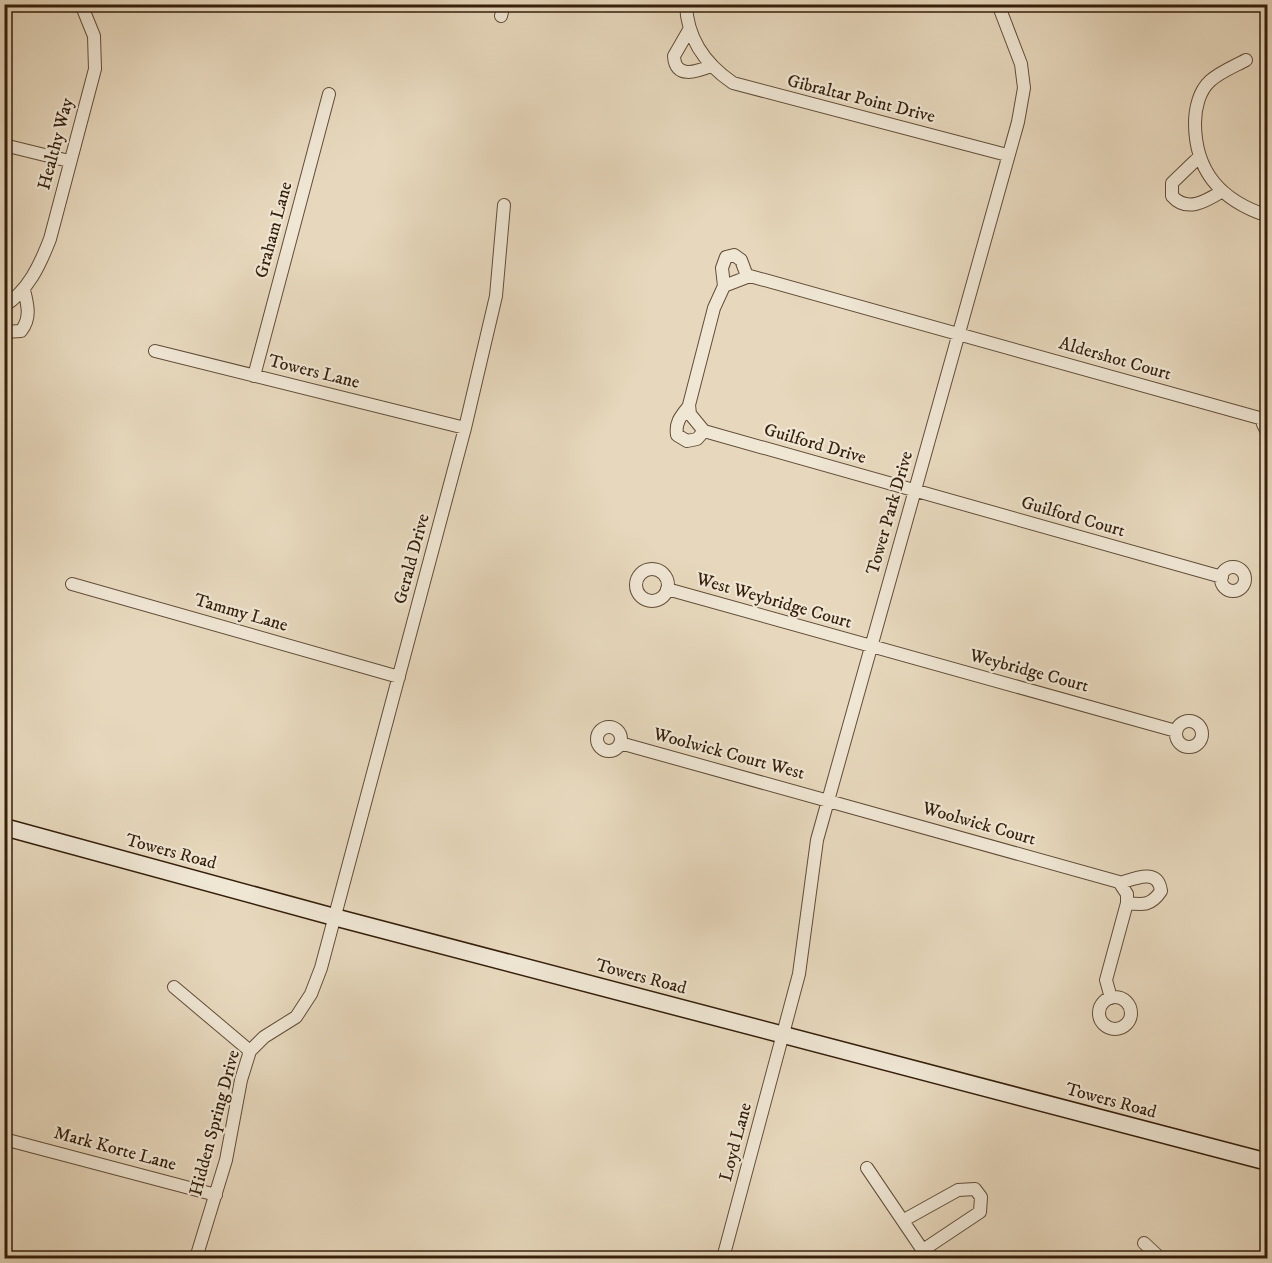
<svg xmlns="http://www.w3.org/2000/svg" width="1272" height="1263" font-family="'IM FELL DW Pica',serif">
<rect width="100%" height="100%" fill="#e7d8bd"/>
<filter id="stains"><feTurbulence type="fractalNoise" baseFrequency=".00333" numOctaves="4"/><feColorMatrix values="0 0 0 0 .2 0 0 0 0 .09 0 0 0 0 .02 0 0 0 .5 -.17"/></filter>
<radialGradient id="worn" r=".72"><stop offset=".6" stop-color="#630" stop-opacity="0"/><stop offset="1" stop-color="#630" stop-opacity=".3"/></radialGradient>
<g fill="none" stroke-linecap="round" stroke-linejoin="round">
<g stroke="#624d38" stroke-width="14">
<path id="street" d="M686,4C687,39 705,64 733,83L1007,155
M501,16L504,4
M689,30L674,56C675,79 696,72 711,66
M1246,60C1235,66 1220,72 1210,81C1199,91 1195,109 1195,123C1195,173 1222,201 1268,216
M4,145L69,161
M1198,158L1172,183V196C1187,213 1206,201 1221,192
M724,286L722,268L726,257L734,255L741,260L747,276
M4,306C28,291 40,265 50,239L95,69L94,36L81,4
M4,332L21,331C31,318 28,306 24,290
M155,351L465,428
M254,376L329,94
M689,406C681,416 675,422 677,435L687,441L697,439L704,431
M1267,413L1263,424L1268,434
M1221 579a12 12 0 1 1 24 0a12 12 0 1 1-24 0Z
M636 585a16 16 0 1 1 32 0a16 16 0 1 1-32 0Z
M1222,577L704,431L690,414L689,405L714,308L724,286L750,276L1263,419
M72,584L399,677
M667,589L1176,731
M1176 734a13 13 0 1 1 26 0a13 13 0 1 1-26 0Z
M597 739a12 12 0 1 1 24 0a12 12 0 1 1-24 0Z
M620,743L1119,882L1127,894V903L1106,980L1111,998
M1120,883C1136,878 1158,868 1161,891C1151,906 1143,905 1127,903
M174,987L250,1051
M1099 1013a16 16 0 1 1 32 0a16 16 0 1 1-32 0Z
M4,1139L216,1195
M867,1168L928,1258
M904,1220L958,1190L975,1189L981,1197L980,1212L923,1250
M1144,1243L1160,1258
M196,1258L226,1160L241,1080L250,1051L264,1037L296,1017L311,994L321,968L465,428L496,296L504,205
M723,1258L799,974L817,840L1018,122L1024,88L1021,64L998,4"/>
</g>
<g stroke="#351f0b" stroke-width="19">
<path id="secondary" d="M4,827L334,917L1268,1162"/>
</g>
<use href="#street" stroke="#efe6d4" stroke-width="12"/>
<use href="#secondary" stroke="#efe6d4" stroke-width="16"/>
</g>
<g text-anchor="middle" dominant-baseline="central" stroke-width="4.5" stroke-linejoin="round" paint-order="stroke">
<g font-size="18" fill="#351f0b" stroke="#efe6d4">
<text transform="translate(861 99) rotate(14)">Gibraltar Point Drive</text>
<text transform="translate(56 144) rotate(-75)">Healthy Way</text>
<text transform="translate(274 230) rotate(-75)">Graham Lane</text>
<text transform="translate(1115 359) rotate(16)">Aldershot Court</text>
<text transform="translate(314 372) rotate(14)">Towers Lane</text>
<text transform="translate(815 444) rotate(16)">Guilford Drive</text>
<text transform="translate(890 513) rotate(-74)">Tower Park Drive</text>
<text transform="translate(1073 517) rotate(16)">Guilford Court</text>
<text transform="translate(412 559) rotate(-75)">Gerald Drive</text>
<text transform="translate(774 601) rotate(16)">West Weybridge Court</text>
<text transform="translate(241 613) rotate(16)">Tammy Lane</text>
<text transform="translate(1029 671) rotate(15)">Weybridge Court</text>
<text transform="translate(729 754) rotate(15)">Woolwick Court West</text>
<text transform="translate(979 824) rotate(16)">Woolwick Court</text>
<text transform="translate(171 852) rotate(15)">Towers Road</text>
<text transform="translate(641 977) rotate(15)">Towers Road</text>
<text transform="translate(1111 1101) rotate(15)">Towers Road</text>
<text transform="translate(215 1123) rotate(-75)">Hidden Spring Drive</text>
<text transform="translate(736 1142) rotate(-75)">Loyd Lane</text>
<text transform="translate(115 1149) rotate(15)">Mark Korte Lane</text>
</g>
</g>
<rect width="1272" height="1263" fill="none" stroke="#e7d8bd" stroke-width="24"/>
<rect x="6" y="6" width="1260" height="1251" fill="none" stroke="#351f0b" stroke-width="3"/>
<rect x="12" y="12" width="1248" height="1239" fill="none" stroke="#351f0b" stroke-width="1.5"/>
<rect width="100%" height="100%" filter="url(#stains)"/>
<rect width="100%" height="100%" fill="url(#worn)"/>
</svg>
